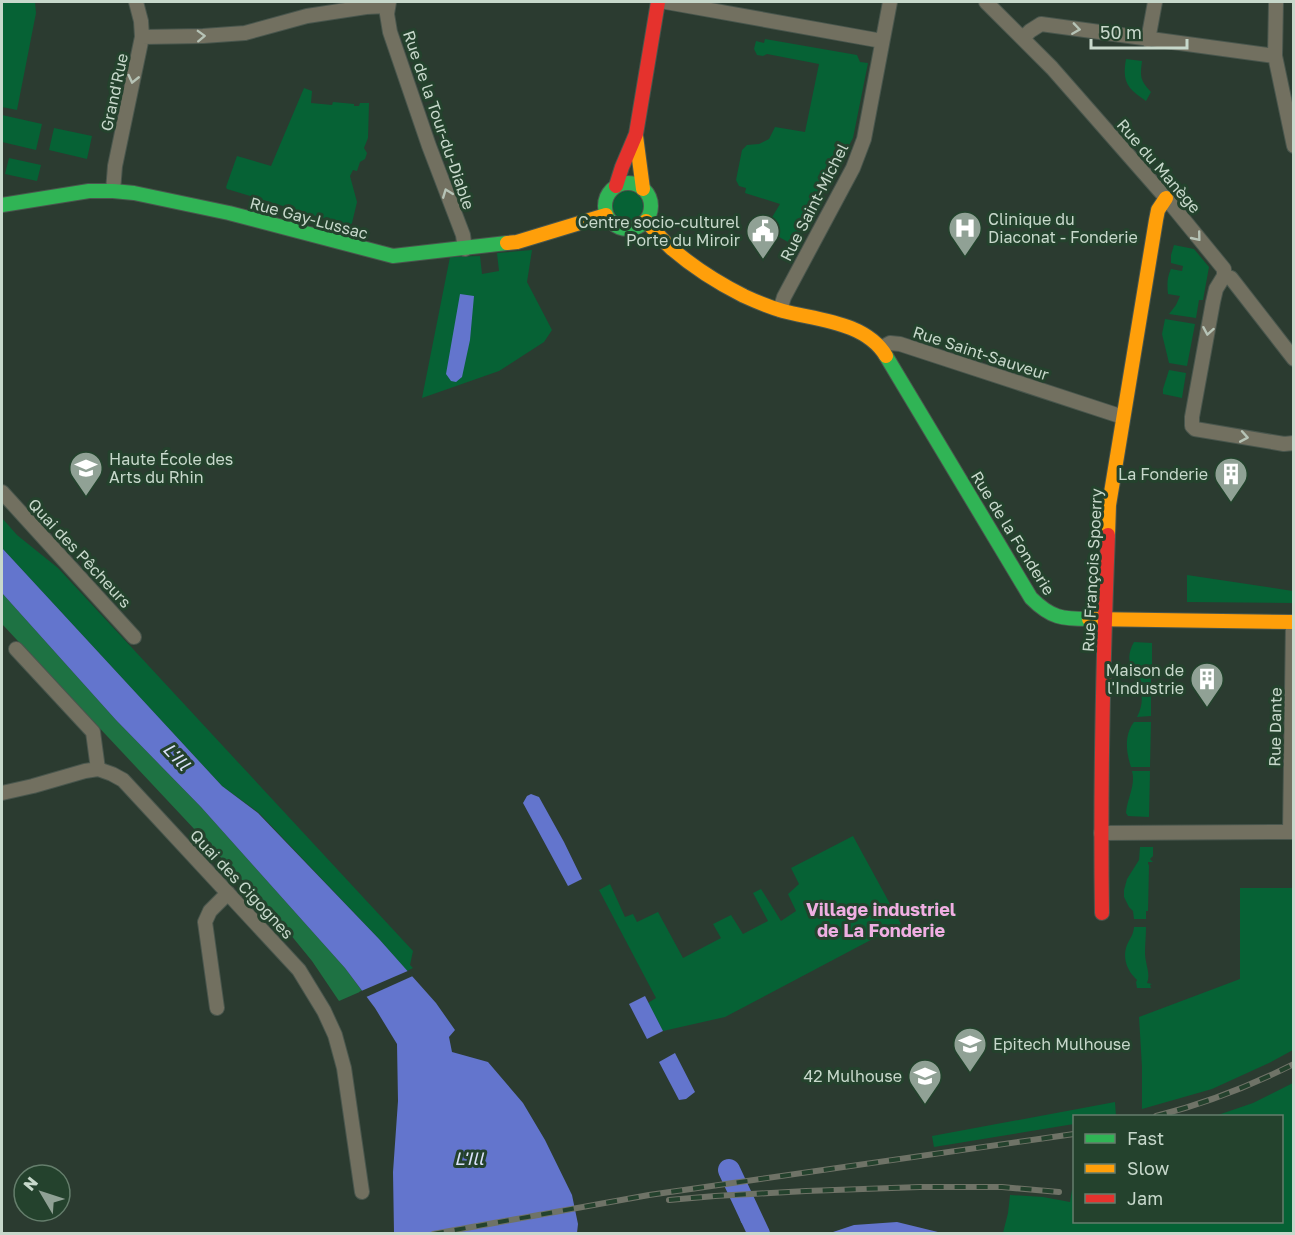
<svg xmlns="http://www.w3.org/2000/svg" width="1295" height="1235" font-family="'Golos Text',sans-serif">
<rect width="100%" height="100%" fill="#2b3b30"/>
<path fill="#066235" d="M2,2H35L36,13L17,110L2,107Z
M765,39L857,55L860,62L868,63L853,138L795,246L765,229L780,204L745,193L746,188L739,186L736,180L742,150L747,145L759,144L769,139L775,127L805,132L819,64L767,54L763,56L757,55L754,49L756,41L764,43Z
M1126,59L1142,61C1140,77 1140,80 1151,92L1146,101C1127,88 1122,82 1126,59Z
M304,88L312,91L311,103L332,105L333,102L354,104V106H359L360,103H369L368,138L364,148L367,153L365,159L360,162L357,171L353,170L350,176L357,202L352,223L349,226L227,189L226,187L237,156L271,166Z
M2,115L42,124L36,150L2,142Z
M54,128L92,136L87,159L49,150Z
M9,158L41,165L37,181L5,174Z
M613 206a15 15 0 1 1 30 0a15 15 0 1 1-30 0Z
M1174,245L1194,249L1209,267L1203,300H1199L1196,318L1169,314L1176,305L1180,296L1168,294C1167,285 1167,277 1171,269L1182,271L1183,266L1171,263V255Z
M532,250L527,282L552,330L544,342L499,371L422,398L450,257L480,256L482,274L499,271L497,253Z
M1165,319L1195,324L1187,366L1169,363L1162,334Z
M1169,370L1186,373L1182,398L1163,394V389Z
M2,518L17,535L58,568L413,951L410,965L413,968L407,971L379,939L259,813L222,786L2,548Z
M1187,575L1293,591V603L1187,602Z
M1134,642L1152,643V667H1131C1128,658 1129,651 1134,642Z
M1133,671L1151,672V716L1137,717C1146,699 1141,688 1133,671Z
M1134,722H1151L1150,767H1131C1126,752 1124,735 1134,722Z
M1132,771H1150L1149,817L1128,816L1126,813C1127,799 1136,785 1132,771Z
M853,836L901,924L725,1017L663,1031L648,1003L656,998L599,890L610,884L625,917L633,914L637,922L658,912L683,958L721,938L713,924L731,915L743,934L768,921L753,893L761,889L781,921L796,911L788,894L799,884L791,868Z
M1140,847H1153V856L1150,859L1153,862H1148V864L1149,865L1148,911H1146V919H1134L1133,911L1129,907L1124,897V890L1127,879L1139,860Z
M1240,888H1293V1050L1269,1063L1212,1089L1142,1109V1067L1139,1017L1240,979Z
M1134,927H1146C1146,935 1145,944 1145,953C1145,964 1151,973 1147,983L1152,984L1150,985L1151,988H1137L1136,982L1137,980C1127,971 1122,958 1127,945C1131,936 1133,936 1134,927Z
M1293,1083V1233H1003L1008,1213L1010,1195L1043,1197L1070,1202L1072,1190H1074V1222H1282V1116H1215L1253,1103Z
M1115,1102L1116,1116H1074V1124L934,1147L932,1136Z"/>
<path fill="#1e7243" d="M2,593L116,720L201,807L345,968L362,991L339,1001L312,961L272,912L2,624Z"/>
<path fill="#6375cd" d="M460,294L474,296L470,340L462,377L456,382L451,381L446,374Z
M2,548L222,786L258,813L379,939L436,1003L455,1030L449,1037L452,1052L488,1062L523,1103L545,1140L572,1195L578,1224L577,1233H394L393,1172L398,1101L397,1044L375,1008L345,968L201,807L116,720L2,593Z
M531,794L539,797L564,842L582,879L568,886L523,803L527,796Z
M645,996L663,1031L647,1039L629,1004Z
M675,1053L695,1092L686,1099L679,1100L659,1062Z
M751,1204L762,1233H750L741,1222L737,1207Z
M897,1222L942,1233H830L854,1225Z"/>
<path fill="#2b3b30" d="M410,970L415,975L364,998L359,992Z"/>
<g fill="none" stroke-linecap="round" stroke-linejoin="round">
<path stroke="#6375cd" stroke-width="22" d="M729,1170L759,1234"/>
<g stroke="#49564d" stroke-width="16">
<path id="street" d="M389,2L387,14L390,32L429,146L463,235L465,249
M666,2L882,41
M986,2L1052,68L1166,198L1224,269V276
M1276,2L1275,56L1294,146
M142,37L203,36L245,33L307,16L366,7L388,6
M1023,38L1030,31L1041,24L1275,56
M1148,40L1155,2
M113,191L115,166L142,37L141,21L136,2
M1224,276L1216,289L1213,302L1192,417V426L1195,429L1284,444L1294,443
M1224,276L1231,278L1294,359
M780,310L784,297L853,168L864,139L890,2
M881,348L890,343L900,344L1123,417
M2,492L134,637
M16,649L93,732L98,769
M2,793L33,786L85,771L98,769L112,774L123,780L299,970L324,1011L335,1035L344,1068L362,1192
M1290,832L1293,622
M1101,833L1294,832
M217,1008L205,922L210,911L228,893"/>
</g>
<g stroke="#49564d" stroke-width="16">
<path id="fast" d="M605 206a23 23 0 1 1 46 0a23 23 0 1 1-46 0Z
M2,205L89,191H113L134,193L229,213L393,256L507,243
M886,356L1031,598C1051,618 1062,619 1089,619"/>
</g>
<g stroke="#49564d" stroke-width="16">
<path id="slow" d="M636,136L643,189
M646,221C655,230 662,240 671,248C693,267 718,283 744,296C757,302 769,307 783,311C817,320 866,322 886,356
M507,243L517,242L606,215
M1108,535L1109,505L1156,220L1158,210L1166,198
M1089,619L1294,622"/>
</g>
<g stroke="#49564d" stroke-width="16">
<path id="jam" d="M616,186L622,167L636,134L658,2
M1102,913C1100,787 1103,661 1108,535"/>
</g>
<use href="#street" stroke="#727060" stroke-width="14"/>
<use href="#fast" stroke="#30b455" stroke-width="14"/>
<use href="#slow" stroke="#ff9f0a" stroke-width="14"/>
<use href="#jam" stroke="#e5322d" stroke-width="14"/>
<g stroke="#6f7367" stroke-width="6">
<path id="rail" d="M1156,1116C1204,1104 1250,1086 1294,1064
M669,1200L715,1196L806,1191L920,1187H1002L1059,1192
M433,1234L649,1195L1074,1134"/>
</g>
<use href="#rail" stroke="#24422d" stroke-width="4" stroke-dasharray="11" stroke-linecap="butt"/>
</g>
<defs><path id="oneway-chevron" d="M-2-3.5L2.5 0L-2 3.5" fill="none" stroke-width="1.6" stroke-linecap="round" stroke-linejoin="round" transform="scale(1.5)"/></defs>
<g stroke="#b6c3b6">
<use href="#oneway-chevron" transform="translate(1076 29) rotate(8)"/>
<use href="#oneway-chevron" transform="translate(201 36) rotate(-2)"/>
<use href="#oneway-chevron" transform="translate(133 79) rotate(103)"/>
<use href="#oneway-chevron" transform="translate(447 193) rotate(-111)"/>
<use href="#oneway-chevron" transform="translate(1197 237) rotate(51)"/>
<use href="#oneway-chevron" transform="translate(1208 331) rotate(100)"/>
<use href="#oneway-chevron" transform="translate(1244 437) rotate(10)"/>
</g>
<defs>
<g id="hospital-pin" transform="scale(1.725)"><path d="M0 17L-7.5 6A9.5 9.5 0 1 1 7.5 6Z" fill="#90a195" stroke="#24422d"/><path d="M-5-5h3v3.5h4V-5h3V5h-3V1.5h-4V5h-3Z" fill="#fff"/></g>
<g id="civic-pin" transform="scale(1.725)"><path d="M0 17L-7.5 6A9.5 9.5 0 1 1 7.5 6Z" fill="#90a195" stroke="#24422d"/><path d="M-.6-6.5H3V-4.5H.6V-3L4-1V1h2V6H-6V1h2V-1L-.6-3ZM-1.2 2.5V6h2.4V2.5Z" fill="#fff"/></g>
<g id="university-pin" transform="scale(1.725)"><path d="M0 17L-7.5 6A9.5 9.5 0 1 1 7.5 6Z" fill="#90a195" stroke="#24422d"/><path d="M0-5L7-2L0 1L-7-2ZM-4 1L0 2.5L4 1V4Q0 6-4 4Z" fill="#fff"/></g>
<g id="building-pin" transform="scale(1.725)"><path d="M0 17L-7.5 6A9.5 9.5 0 1 1 7.5 6Z" fill="#90a195" stroke="#24422d"/><path d="M-4-6H4V6H1V3H-1V6H-4ZM-2.5-4.3h1.7v1.8h-1.7ZM.8-4.3h1.7v1.8H.8ZM-2.5-1h1.7V.8h-1.7ZM.8-1h1.7V.8H.8Z" fill="#fff"/></g>
</defs>
<g fill-rule="evenodd">
<use href="#hospital-pin" x="965" y="228"/>
<use href="#civic-pin" x="763" y="231"/>
<use href="#university-pin" x="86" y="468"/>
<use href="#building-pin" x="1231" y="474"/>
<use href="#building-pin" x="1207" y="679"/>
<use href="#university-pin" x="970" y="1044"/>
<use href="#university-pin" x="925" y="1076"/>
</g>
<g text-anchor="middle" dominant-baseline="central" stroke-width="6" stroke-linejoin="round" paint-order="stroke">
<g font-size="16" fill="#c7d8cb" stroke="#24422d">
<text transform="translate(114 92) rotate(-78)">Grand'Rue</text>
<text transform="translate(439 120) rotate(71)">Rue de la Tour-du-Diable</text>
<text transform="translate(1159 166) rotate(49)">Rue du Manège</text>
<text transform="translate(814 202) rotate(-63)">Rue Saint-Michel</text>
<text transform="translate(309 218) rotate(15)">Rue Gay-Lussac</text>
<text transform="translate(981 353) rotate(18)">Rue Saint-Sauveur</text>
<text transform="translate(1013 533) rotate(58)">Rue de la Fonderie</text>
<text transform="translate(80 553) rotate(47)">Quai des Pêcheurs</text>
<text transform="translate(1092 570) rotate(-87)">Rue François Spoerry</text>
<text transform="translate(1275 727) rotate(-89)">Rue Dante</text>
<text transform="translate(242 884) rotate(47)">Quai des Cigognes</text>
</g>
<g font-size="16" fill="#c7d8cb" stroke="#24422d" text-anchor="end">
<text x="988" y="219" text-anchor="start">Clinique du<tspan x="988" dy="18">Diaconat - Fonderie</tspan></text>
<text x="740" y="222">Centre socio-culturel<tspan x="740" dy="18">Porte du Miroir</tspan></text>
<text x="109" y="459" text-anchor="start">Haute École des<tspan x="109" dy="18">Arts du Rhin</tspan></text>
<text x="1208" y="474">La Fonderie</text>
<text x="1184" y="670">Maison de<tspan x="1184" dy="18">l'Industrie</tspan></text>
<text x="993" y="1044" text-anchor="start">Epitech Mulhouse</text>
<text x="902" y="1076">42 Mulhouse</text>
</g>
<g font-size="18" font-style="italic" fill="#dbe2fb" stroke="#24422d">
<text transform="translate(177 756) rotate(47)">L'Ill</text>
<text x="469" y="1158">L'Ill</text>
</g>
<g font-size="18" font-weight="bold" fill="#efafe2" stroke="#24422d">
<text x="881" y="909">Village industriel<tspan x="881" dy="21">de La Fonderie</tspan></text>
</g>
</g>
<rect width="1295" height="1235" fill="none" stroke="#c7d8cb" stroke-width="6"/>
<rect x="1073" y="1115" width="210" height="108" fill="#24422d" stroke="#657e6c" stroke-width="1.5"/>
<rect x="1085" y="1134" width="30" height="9" fill="#30b455" stroke="#657e6c" stroke-width="1.5"/>
<text x="1127" y="1145" font-size="18" fill="#c7d8cb">Fast</text>
<rect x="1085" y="1164" width="30" height="9" fill="#ff9f0a" stroke="#657e6c" stroke-width="1.5"/>
<text x="1127" y="1175" font-size="18" fill="#c7d8cb">Slow</text>
<rect x="1085" y="1194" width="30" height="9" fill="#e5322d" stroke="#657e6c" stroke-width="1.5"/>
<text x="1127" y="1205" font-size="18" fill="#c7d8cb">Jam</text>
<g transform="translate(42 1193) rotate(309)"><circle r="28" fill="#24422d" stroke="#657e6c" stroke-width="1.5"/>
<path d="M0-4.5L10 22L0 15L-10 22Z" fill="#90a195"/>
<text y="-9" font-size="16" font-weight="bold" text-anchor="middle" fill="#c7d8cb">N</text>
</g>
<path d="M1091 39v9h96v-9" fill="none" stroke="#c7d8cb" stroke-width="3"/>
<text x="1100" y="39" font-size="18" fill="#c7d8cb" stroke="#24422d" stroke-width="4.5" paint-order="stroke">50 m</text>
</svg>
